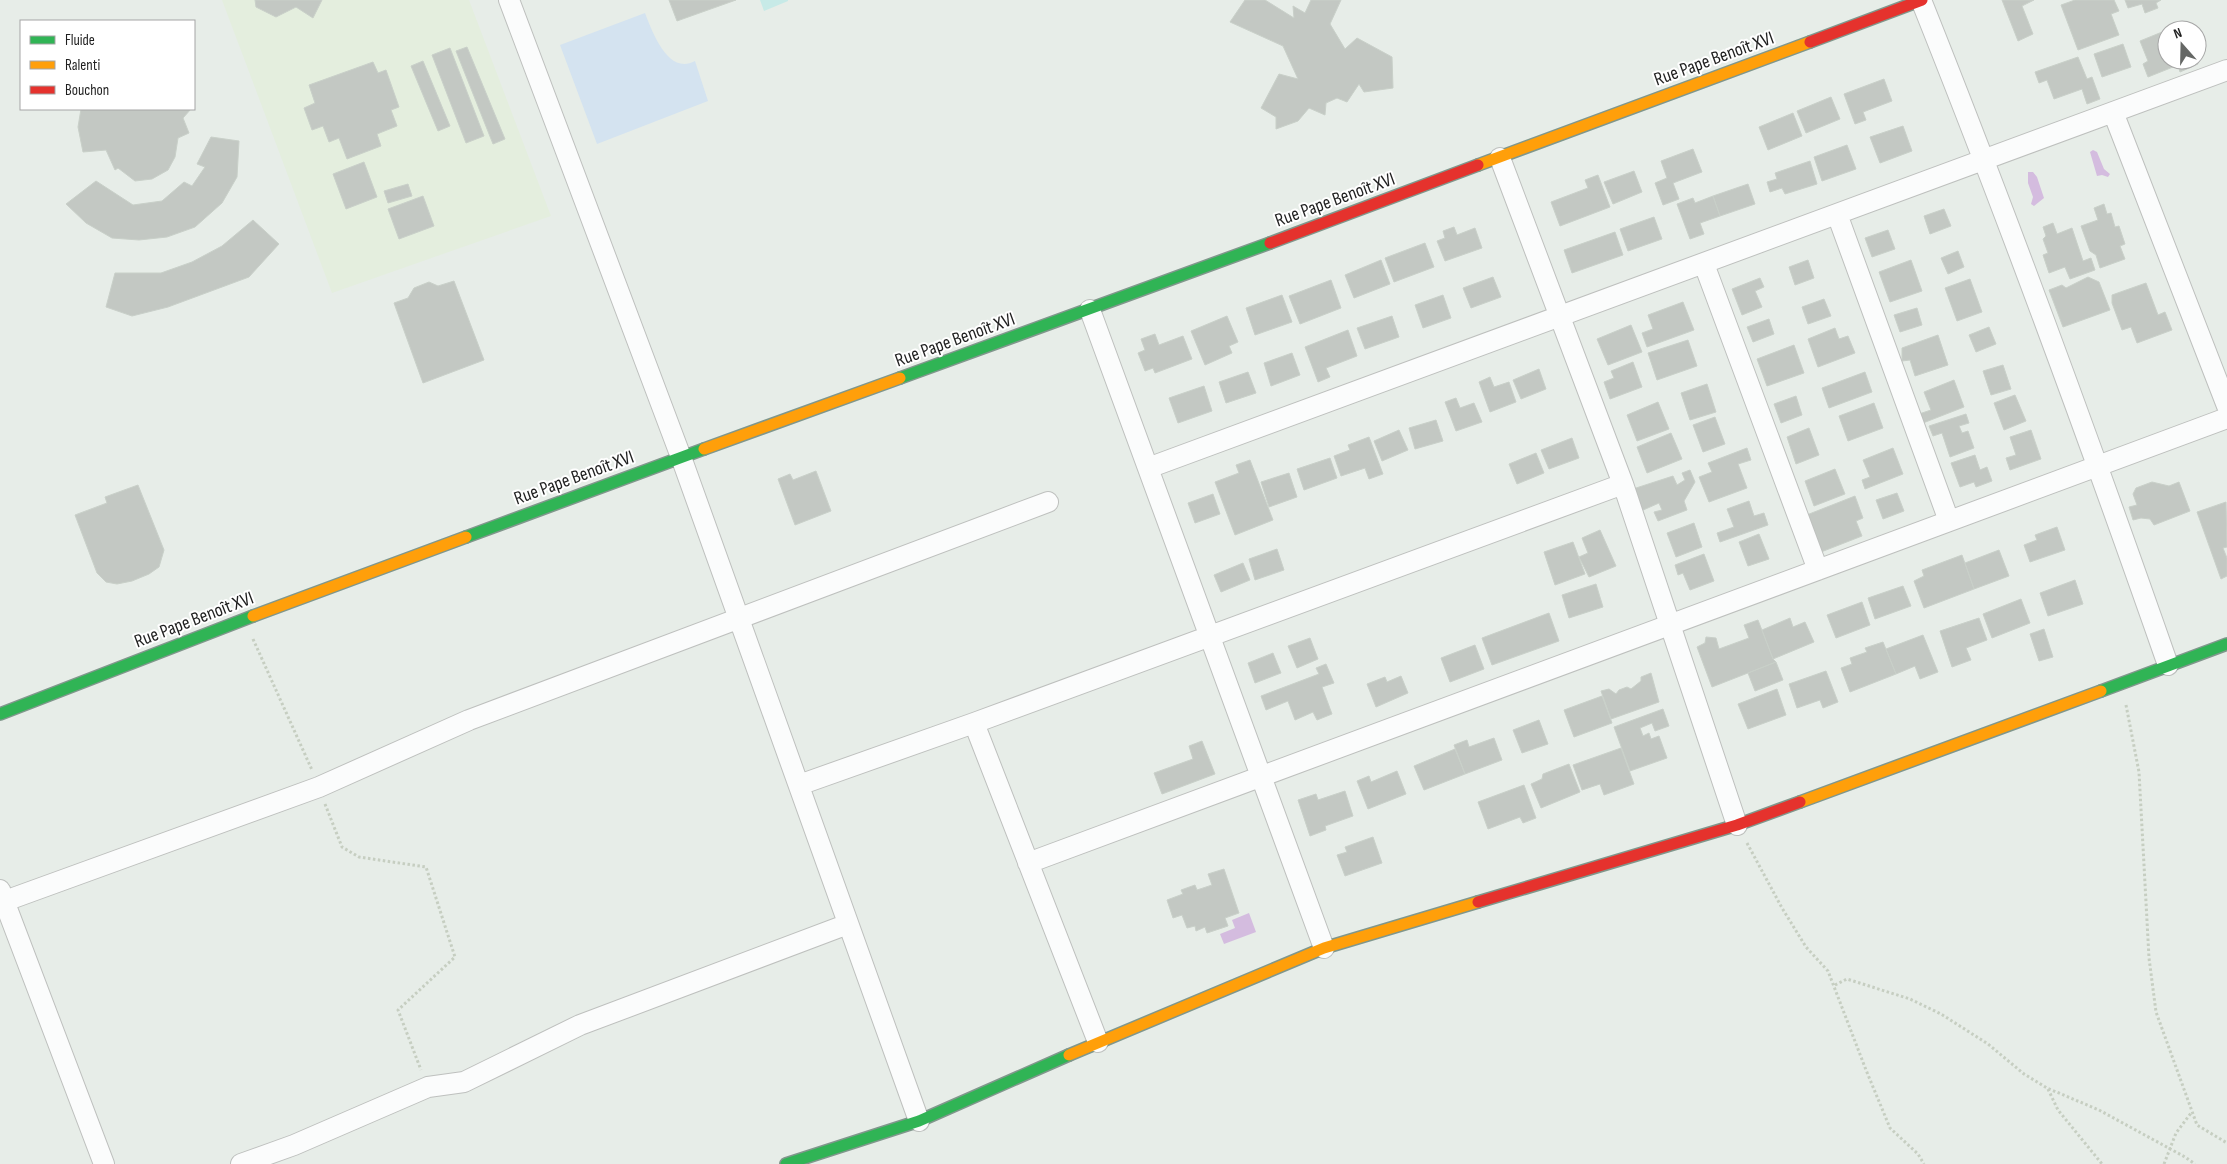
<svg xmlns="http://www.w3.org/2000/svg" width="2227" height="1164" font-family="'Sofia Sans Condensed',sans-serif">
<rect width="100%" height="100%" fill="#e7ede8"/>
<path fill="#e4eede" d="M222,0H469L551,216L332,293Z"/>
<path fill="#c7eae7" d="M760,0H788V1L764,11Z"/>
<path fill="#d4e3f0" d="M645,13C652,31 668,76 695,61L708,101L597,144L560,45Z"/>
<path fill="#d4bcdf" d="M2093,150L2097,152L2104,169L2110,174L2108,177L2102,175L2097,176L2090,152Z
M2028,172H2033L2037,177L2044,198L2034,206L2031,204L2033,197L2028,183Z
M1249,913L1256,932L1224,944L1220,934L1235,928L1232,920Z"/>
<path fill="#c3c8c3" stroke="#c9d0c9" d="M255,0H322L313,18L296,7L276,17L256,7Z
M669,0H736L677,21Z
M1245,0H1265L1294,18L1293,6L1305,13L1311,0H1341L1330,24L1345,49L1357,38L1392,57L1393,88L1364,92L1359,84L1347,102L1337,98L1326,103L1325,115L1309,108L1298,121L1276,129V117L1261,108L1279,74L1298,79L1283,46L1230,22Z
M2002,0H2034L2022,6L2033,34L2018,41Z
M2075,0H2114L2119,11L2111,14L2119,35L2078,50L2061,5Z
M2125,0H2161L2156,3L2158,8L2145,13L2142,4L2128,8Z
M2167,30V60H2197L2198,64L2180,72L2178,65L2148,77L2143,64L2148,61L2140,41Z
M2123,44L2131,67L2102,77L2094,54Z
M467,47L505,139L493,144L456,51Z
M450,48L484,136L466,143L432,55Z
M2078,57L2087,79L2092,77L2100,99L2087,104L2082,89L2054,99L2047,80L2039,83L2035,72Z
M423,61L450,126L438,131L411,66Z
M373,62L378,73L386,70L399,107L391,110L397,126L377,134L381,146L347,159L339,138L329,142L323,126L312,130L304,108L315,103L309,85Z
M1884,79L1892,101L1863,112L1866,120L1855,124L1844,94Z
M1831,97L1840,119L1806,133L1797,111Z
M81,109H191L183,118L189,133L178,138L175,157L168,170L152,179L135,181L118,168L115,170L106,150L83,152L78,127Z
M1793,113L1802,136L1768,150L1759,127Z
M1903,126L1912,151L1880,163L1870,137Z
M211,137L239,141L237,177L222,203L195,227L167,237L139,240L112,238L86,223L66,204L96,181L133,205L162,201L184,182L192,186L205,167L197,164Z
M1847,145L1856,169L1822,181L1814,157Z
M1693,149L1702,172L1673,183L1679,199L1663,205L1655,183L1667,178L1661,161Z
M1810,161L1817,184L1785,194L1782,188L1770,192L1767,182L1777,179L1775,173Z
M364,162L377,197L346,209L333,174Z
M1634,171L1642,192L1613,204L1604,182Z
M1598,175L1610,207L1560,226L1551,202L1588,188L1585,180Z
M408,184L412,196L388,203L384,191Z
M1748,184L1755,204L1720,216L1713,196Z
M423,196L434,226L399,239L388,209Z
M1713,196L1720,216L1700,223L1704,234L1690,239L1677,204L1693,198L1695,203Z
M2104,204L2107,214L2111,213L2115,227L2119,226L2125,244L2120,246L2125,259L2100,268L2096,255L2090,251L2081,226L2098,220L2094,208Z
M1944,209L1951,226L1930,234L1924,216Z
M1654,217L1662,239L1628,251L1620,229Z
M253,220L279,244L249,277L168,307L132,316L106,307L115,273H161L192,262L222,246Z
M2053,223L2057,234L2072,228L2083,261L2091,258L2095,270L2070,279L2065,267L2049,273L2043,255L2048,253L2043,239L2046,236L2043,227Z
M1454,227L1457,235L1475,228L1482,248L1445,261L1437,241L1445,238L1443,231Z
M1888,230L1895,249L1872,257L1865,238Z
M1615,232L1623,255L1572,273L1564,250Z
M1425,243L1434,267L1394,282L1385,258Z
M1958,251L1964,267L1948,274L1941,258Z
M1381,260L1390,284L1354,298L1345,275Z
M1808,260L1814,278L1795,285L1789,267Z
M1911,260L1922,291L1890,302L1879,272Z
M1493,277L1501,297L1471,308L1463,288Z
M2088,277L2099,282L2110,310L2063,327L2049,290L2062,285L2066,288Z
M1760,278L1764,287L1755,291L1762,307L1742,315L1732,289Z
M1970,279L1982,312L1957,321L1945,288Z
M1331,280L1341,308L1300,324L1289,296Z
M454,281L484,360L423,383L394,303L408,298L414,288L429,282L438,286Z
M2146,283L2158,315L2165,312L2172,330L2137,343L2131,327L2122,330L2112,303V295Z
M1282,295L1292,322L1255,335L1246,308Z
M1443,295L1451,318L1423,328L1415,305Z
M1824,299L1831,316L1808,324L1802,307Z
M1683,302L1694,330L1647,347L1642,333L1653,329L1648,315Z
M1917,308L1922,325L1900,332L1894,315Z
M1227,316L1238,342L1229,346L1232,353L1205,365L1191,331Z
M1392,316L1399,337L1365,349L1357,328Z
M1769,319L1774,334L1753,342L1747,327Z
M1631,325L1642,352L1608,365L1597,339Z
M1989,327L1996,344L1976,352L1969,335Z
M1835,328L1839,339L1848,336L1855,353L1818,367L1808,339Z
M1348,330L1357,356L1326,368L1330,377L1318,382L1305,347Z
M1155,334L1159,345L1183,336L1192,359L1155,373L1153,368L1145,371L1138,353L1145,350L1141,339Z
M1938,335L1948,365L1915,376L1910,360L1902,361V348Z
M1688,340L1697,366L1657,380L1648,353Z
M1794,345L1804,373L1767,386L1757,359Z
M1292,353L1300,375L1271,386L1264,363Z
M1633,362L1642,387L1610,399L1604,382L1614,378L1611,371Z
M2003,365L2011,389L1991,395L1983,371Z
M1539,369L1546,389L1521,399L1513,380Z
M1248,372L1256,393L1226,403L1219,382Z
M1865,372L1872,392L1829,408L1822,388Z
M1490,377L1494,387L1509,382L1516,402L1490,412L1479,382Z
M1954,380L1964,407L1923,423L1919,414L1931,410L1924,392Z
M1707,384L1716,412L1690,420L1681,393Z
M1204,386L1212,411L1178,423L1169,398Z
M2015,395L2026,421L2004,430L1994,403Z
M1796,396L1802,415L1781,423L1774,404Z
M1456,398L1460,408L1474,403L1482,422L1456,431L1445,402Z
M1658,402L1669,429L1637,441L1627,415Z
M1874,403L1883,428L1848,441L1839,416Z
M1966,414L1969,423L1959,426L1962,433L1968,431L1974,448L1950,457L1942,433L1933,436L1929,426Z
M1715,417L1725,444L1703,452L1693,425Z
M1436,420L1443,441L1415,449L1409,428Z
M1809,428L1819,455L1796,464L1787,437Z
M1399,430L1408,450L1382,461L1374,441Z
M2031,430L2041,459L2010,470L2006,458L2016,455L2010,437Z
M1671,433L1682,459L1647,473L1637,447Z
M1369,437L1383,474L1369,479L1365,468L1341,476L1334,456L1350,450L1348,445Z
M1572,438L1579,458L1549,469L1541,450Z
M1747,448L1751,460L1738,464L1747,488L1709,502L1699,477L1712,472L1708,463Z
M1893,448L1903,474L1865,489L1862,480L1870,477L1863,460Z
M1536,453L1544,473L1517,484L1509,464Z
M1975,455L1980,470L1987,467L1992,481L1976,487L1974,482L1960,487L1951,463Z
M1330,458L1337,478L1304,490L1297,469Z
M1250,460L1273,520L1235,535L1215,482L1239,473L1236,465Z
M1835,469L1845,494L1814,506L1805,481Z
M1690,470L1695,482L1684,501L1687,510L1658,521L1654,512L1662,510L1659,503L1641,511L1633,489L1673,476L1677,485L1685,480L1682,473Z
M816,471L831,511L795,525L778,479L790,474L793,480Z
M1289,473L1297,497L1269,507L1261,482Z
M2152,482L2169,486L2179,482L2190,511L2154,525L2150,519L2141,518L2133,520L2129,507L2137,505L2133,494L2136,488Z
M138,485L164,550L159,567L149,574L132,581L117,584L106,582L97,573L75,515L107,503L105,497Z
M1897,493L1904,511L1883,519L1876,500Z
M1213,494L1220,514L1195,523L1188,503Z
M1855,496L1863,518L1856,521L1862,536L1821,552L1799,518Z
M1749,501L1754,516L1764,513L1768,525L1720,542L1717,533L1734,527L1727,509Z
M2226,502L2227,547L2223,548L2227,558V576L2221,579L2197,512Z
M1694,523L1702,547L1676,557L1667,533Z
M2057,527L2065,550L2030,562L2024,545L2037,540L2035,535Z
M1600,530L1616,566L1589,577L1579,557L1588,553L1582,538Z
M1759,534L1769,559L1748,566L1739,542Z
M1573,542L1585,574L1555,585L1544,552Z
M1277,549L1284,570L1255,580L1249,559Z
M1999,550L2009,576L1974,589L1965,563Z
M1704,554L1714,581L1690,590L1683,573L1678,575L1675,565Z
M1962,555L1974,589L1924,608L1914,581L1924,576L1922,570Z
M1243,563L1250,580L1221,592L1214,575Z
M2075,580L2083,604L2048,616L2040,593Z
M1596,584L1603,607L1569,618L1562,595Z
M1903,586L1911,606L1875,619L1868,598Z
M2021,599L2030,623L1992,638L1983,614Z
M1862,602L1870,625L1836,638L1827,615Z
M1549,613L1559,641L1492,665L1482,638Z
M1790,618L1793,627L1805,622L1814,642L1773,659L1762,630Z
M1979,618L1987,640L1966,648L1971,660L1952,667L1940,631Z
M1758,620L1773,659L1776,662L1712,687L1697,647L1705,643L1706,637L1716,638L1719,649L1749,638L1744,625Z
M2044,629L2053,657L2039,661L2030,634Z
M1923,635L1938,672L1920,679L1915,666L1896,674L1886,649Z
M1310,638L1318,659L1297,668L1288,646Z
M1883,642L1896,674L1850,692L1841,668L1852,664L1850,658L1867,652L1865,648Z
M1475,645L1484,669L1450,682L1441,658Z
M1273,653L1281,673L1255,683L1248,663Z
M1776,662L1783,680L1755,691L1748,673Z
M1326,664L1334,683L1322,687L1332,714L1317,720L1313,712L1295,720L1288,701L1266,710L1261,696L1319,674L1316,668Z
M1826,671L1838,702L1823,708L1820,700L1797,708L1789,684Z
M1651,673L1659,702L1611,719L1601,691L1609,689L1616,694L1619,690L1627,687L1631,689L1641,681V677Z
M1401,676L1408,693L1376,707L1367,684L1385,677L1387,682Z
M1777,689L1786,715L1748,729L1738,704Z
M1602,696L1612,723L1574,737L1564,710Z
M1663,709L1669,726L1655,731L1652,723L1640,728L1643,736L1649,733L1651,739L1659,736L1667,758L1630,771L1614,727Z
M1539,720L1548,744L1522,753L1513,730Z
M1494,738L1502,760L1465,774L1454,745L1467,740L1469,747Z
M1202,741L1215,774L1162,794L1154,773L1193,759L1189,746Z
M1621,748L1634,784L1604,795L1600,784L1582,790L1573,765Z
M1455,749L1465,774L1424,790L1414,766Z
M1569,764L1580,792L1541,808L1531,784L1542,779L1543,774Z
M1397,771L1406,794L1368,809L1357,781L1369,776L1371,782Z
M1524,785L1536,818L1523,823L1520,817L1488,829L1478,802Z
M1345,791L1353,816L1325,826L1326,830L1310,836L1298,800L1316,794L1318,800Z
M1373,837L1382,863L1345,876L1337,855L1347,852L1345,847Z
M1224,869L1239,913L1225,918L1228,926L1207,933L1205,927L1196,931L1195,926L1187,928L1182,915L1173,918L1167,900L1183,894L1181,890L1195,885L1197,890L1212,885L1208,874Z"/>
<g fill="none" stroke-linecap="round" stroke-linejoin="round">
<g stroke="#bec0be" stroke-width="22">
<path id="street" d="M509,0L681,457L919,1121
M1921,0C2009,220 2090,442 2168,665
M2113,112L2227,406
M1500,158L1623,484L1737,825
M1837,214L1949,521
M1704,264L1818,570
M1090,310L1324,948
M1148,468L2227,70
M974,723L1098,1042
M799,785L974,723L1623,484
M1028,863L2227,418
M0,890L104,1164
M5,901L319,787L469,720L1048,502
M241,1164L294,1145L428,1087L464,1082L580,1025L848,924"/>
</g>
<g stroke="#80978c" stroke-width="14">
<path id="fast" d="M900,378L1270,243
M466,537L704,449
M2101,691L2227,644
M0,714L253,616
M786,1164L919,1121L1069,1055"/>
</g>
<g stroke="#80978c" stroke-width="14">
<path id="slow" d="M1478,165L1810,42
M704,449L900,378
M253,616L466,537
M1800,802L2101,691
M1069,1055L1324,948L1478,902"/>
</g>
<g stroke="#80978c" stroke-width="14">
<path id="jam" d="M1810,42L1922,0
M1270,243L1478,165
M1478,902L1737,825L1800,802"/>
</g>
<path stroke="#c6cec1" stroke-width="3" stroke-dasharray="2.5 2.5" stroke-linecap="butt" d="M253,639L312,770
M2126,705L2139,772L2149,958L2156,1012L2197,1125L2227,1143
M325,804L342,847L359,857L426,867L455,957L398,1010L421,1070
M1747,843L1782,908L1806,947L1828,971L1866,1070L1890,1128L1918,1154L1924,1164
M1835,985L1847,979L1910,999L1941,1014L1988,1044L2024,1074L2047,1088L2099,1110L2185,1157L2195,1164
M2048,1089L2058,1110L2102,1164
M2164,1164L2176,1133L2191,1113"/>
<use href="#street" stroke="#fbfcfc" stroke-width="20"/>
<use href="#fast" stroke="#30b455" stroke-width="11"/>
<use href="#slow" stroke="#ff9f0a" stroke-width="11"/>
<use href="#jam" stroke="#e5322d" stroke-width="11"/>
</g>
<g text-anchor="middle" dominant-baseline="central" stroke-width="4" stroke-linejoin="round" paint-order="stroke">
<g font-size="19" fill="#1f1f1f" stroke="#fff">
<text transform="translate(1714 59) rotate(-20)">Rue Pape Benoît XVI</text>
<text transform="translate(1335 200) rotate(-20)">Rue Pape Benoît XVI</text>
<text transform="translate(955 340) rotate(-20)">Rue Pape Benoît XVI</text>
<text transform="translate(574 478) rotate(-20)">Rue Pape Benoît XVI</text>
<text transform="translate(194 620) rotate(-21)">Rue Pape Benoît XVI</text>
</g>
</g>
<rect x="20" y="20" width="175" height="90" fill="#ffffff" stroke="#a5a5a5"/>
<rect x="30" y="36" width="25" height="8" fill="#30b455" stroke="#a5a5a5"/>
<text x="65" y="45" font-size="15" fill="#1f1f1f">Fluide</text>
<rect x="30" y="61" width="25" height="8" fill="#ff9f0a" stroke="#a5a5a5"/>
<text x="65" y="70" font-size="15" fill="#1f1f1f">Ralenti</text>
<rect x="30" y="86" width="25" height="8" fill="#e5322d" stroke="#a5a5a5"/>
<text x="65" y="95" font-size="15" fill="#1f1f1f">Bouchon</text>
<g transform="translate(2182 45) rotate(340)"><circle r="24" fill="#ffffff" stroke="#a5a5a5"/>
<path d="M0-4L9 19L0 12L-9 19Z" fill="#656765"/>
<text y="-8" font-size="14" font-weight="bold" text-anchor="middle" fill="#1f1f1f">N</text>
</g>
</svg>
